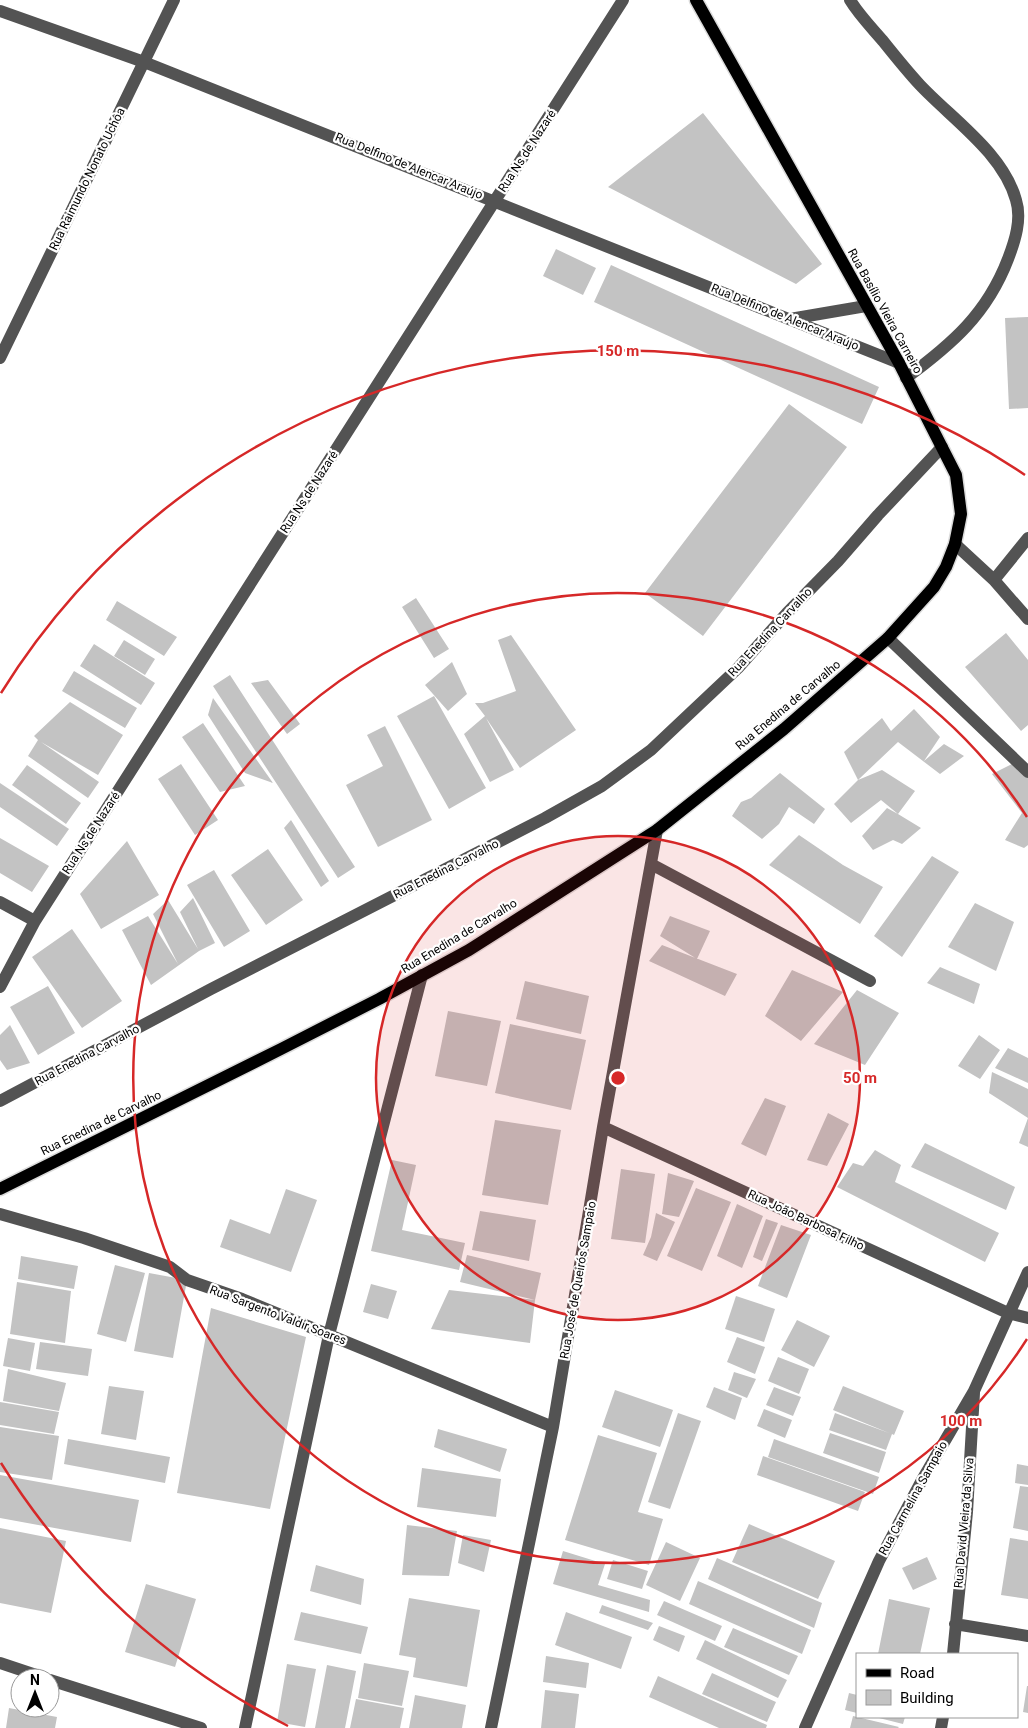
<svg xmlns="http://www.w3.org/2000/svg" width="1028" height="1728" font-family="Roboto,sans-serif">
<rect width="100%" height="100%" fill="#fff"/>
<path fill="#c3c3c3" d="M703,113L822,264L796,284L608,187Z
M556,249L596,268L583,295L543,276Z
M611,265L879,387L862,424L594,302Z
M1028,317V408L1009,409L1005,318Z
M789,404L847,447L703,636L645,593Z
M416,598L449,649L434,658L402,607Z
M117,601L177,637L164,656L106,620Z
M1006,633L1028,660V725L1021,731L965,667Z
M511,635L576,730L520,768L486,718L514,770L490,782L464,734L485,716L475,703H483L516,691L498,640Z
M124,640L155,659L145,675L114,656Z
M94,644L155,683L141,705L80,666Z
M452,662L467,694L448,711L425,685Z
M74,671L137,708L125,728L62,691Z
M230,675L355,867L338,878L213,686Z
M268,680L300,724L287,734L251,683Z
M434,696L486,788L449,809L397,716Z
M213,698L273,783L245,773L208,715Z
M70,702L123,735L98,775L41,742L99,782L88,798L28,756L38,740L34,736Z
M914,709L940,737L924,761L944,744L964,756L940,774L898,742L858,780L844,752L882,718L891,731Z
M203,723L245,786L220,792L182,737Z
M385,726L432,820L378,847L346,785L383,766L367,735Z
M1016,762L1028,775V845L1024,848L1005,840L1022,813L992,774Z
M181,764L218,820L195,835L158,779Z
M27,765L81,803L66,824L12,785Z
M882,770L915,791L898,814L921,828L902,844L893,840L873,850L862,836L887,808L898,814L881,800L851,823L834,804L858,780Z
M780,773L825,809L814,824L789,807L779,824L762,839L732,816L741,802L751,798Z
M0,783L69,829L57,846L0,807Z
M291,820L329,881L321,887L284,828Z
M799,835L843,865L883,887L860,924L769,865Z
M0,838L49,866L32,892L0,873Z
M127,841L159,895L101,929L80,894Z
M268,849L303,900L266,925L231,875Z
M932,856L959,872L902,957L874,936Z
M214,870L250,931L224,947L187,885Z
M193,898L215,943L199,951L151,985L122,930L148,916L178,964L153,914L168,900L198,949L180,912Z
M975,903L1014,922L996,971L948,947Z
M670,916L710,931L697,959L660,936Z
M72,929L122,1001L82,1028L32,957Z
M662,945L737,974L725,996L649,961Z
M940,967L980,984L974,1004L927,983Z
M792,970L843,992L801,1041L765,1016Z
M525,981L589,996L581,1034L516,1019Z
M48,986L75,1033L38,1055L10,1007Z
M857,990L899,1013L865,1065L814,1044Z
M448,1011L501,1021L487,1086L435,1076Z
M510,1024L586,1040L571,1110L495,1093Z
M10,1025L30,1063L7,1070L0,1060V1035Z
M979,1035L1000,1050L980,1079L958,1066Z
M1008,1048L1028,1058V1083L995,1068Z
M992,1072L1028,1089V1147L1019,1143L1028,1118L989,1093Z
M765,1098L786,1106L766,1156L741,1144Z
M828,1113L849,1124L827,1166L807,1160Z
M495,1120L561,1130L548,1205L482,1195Z
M925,1143L1015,1187L1006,1210L911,1167Z
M875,1150L901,1165L895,1182L999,1233L985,1262L837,1187L853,1163L863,1166Z
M392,1160L416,1165L402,1230L465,1243L459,1270L371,1251Z
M621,1169L655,1174L645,1243L611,1239Z
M668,1173L694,1181L679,1217L662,1214Z
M696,1188L731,1202L702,1271L667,1256Z
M286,1189L317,1200L291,1272L220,1247L230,1219L270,1234Z
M737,1204L763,1216L742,1268L717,1256Z
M480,1211L536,1220L529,1261L472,1250Z
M656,1213L675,1222L657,1261L643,1255L651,1237Z
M766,1219L778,1223L762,1261L753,1257Z
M781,1225L811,1235L787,1298L758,1286Z
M467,1255L541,1273L535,1300L460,1282Z
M21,1256L78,1266L74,1289L18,1279Z
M115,1265L145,1273L126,1342L97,1334Z
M149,1273L187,1280L173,1358L134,1351Z
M17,1282L71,1291L65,1343L10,1334Z
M371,1284L397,1291L388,1319L363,1312Z
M449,1290L535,1300L530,1343L431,1329Z
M736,1296L775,1309L764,1342L725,1329Z
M211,1308L306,1337L270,1509L177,1493Z
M797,1320L830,1336L814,1367L781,1350Z
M737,1337L765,1347L755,1374L727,1362Z
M8,1338L35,1343L30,1371L3,1366Z
M40,1342L92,1349L88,1376L36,1369Z
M778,1357L809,1369L799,1394L768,1381Z
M8,1369L66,1383L59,1411L3,1401Z
M734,1372L756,1379L747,1398L728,1390Z
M109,1386L144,1391L136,1440L101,1434Z
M843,1386L904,1411L894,1435L892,1434L886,1450L829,1430L835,1413L889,1433L833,1410Z
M714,1387L742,1398L735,1420L706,1407Z
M774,1387L801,1397L793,1416L766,1405Z
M615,1390L673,1410L660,1447L602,1427Z
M0,1402L59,1412L54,1434L0,1425Z
M764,1409L792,1420L785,1438L757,1426Z
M678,1413L701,1421L670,1509L648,1502Z
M0,1427L59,1436L52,1480L0,1472Z
M438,1429L507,1449L500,1472L434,1447Z
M830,1433L886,1452L879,1473L823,1453Z
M598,1435L657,1453L638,1512L663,1519L649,1565L565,1540Z
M68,1439L170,1457L165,1483L64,1464Z
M774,1439L879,1477L873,1494L768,1457Z
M763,1456L865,1492L858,1511L757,1475Z
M1017,1464L1028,1466V1485L1015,1483Z
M422,1468L501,1479L496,1517L417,1507Z
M0,1475L139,1500L131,1542L0,1518Z
M1020,1486L1028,1487V1531L1013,1528Z
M749,1524L835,1561L818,1599L732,1562Z
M407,1525L457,1531L449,1576L402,1575Z
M0,1528L66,1541L51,1613L0,1603Z
M463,1535L491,1540L484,1572L458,1563Z
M1010,1538L1028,1541V1599L1001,1595Z
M666,1542L700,1558L680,1601L646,1585Z
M563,1551L605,1564L598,1585L650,1600L649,1612L553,1584Z
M927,1557L937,1579L913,1590L902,1568Z
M717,1558L822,1603L814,1628L708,1579Z
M613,1560L648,1571L642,1589L607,1579Z
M316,1565L364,1579L361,1605L310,1591Z
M698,1581L811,1630L802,1654L689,1604Z
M146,1584L196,1599L175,1667L125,1652Z
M409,1598L480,1610L467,1687L413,1677L416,1658L399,1655Z
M889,1599L930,1608L920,1654H878Z
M664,1601L722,1626L715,1641L657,1615Z
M602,1605L653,1623L648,1630L599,1613Z
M301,1612L368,1627L361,1654L294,1640Z
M566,1612L632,1637L621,1669L555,1645Z
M659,1626L685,1636L679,1652L653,1640Z
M733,1628L798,1656L789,1675L724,1647Z
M705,1640L787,1680L778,1698L696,1659Z
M546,1656L589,1663L586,1688L543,1682Z
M364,1663L409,1671L402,1706L358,1698Z
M287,1664L316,1669L305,1727L277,1722Z
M327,1665L356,1671L345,1728H315Z
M712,1673L776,1702L767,1722L702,1694Z
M658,1676L767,1725L766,1728H719L649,1697Z
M1027,1686H1028V1713L1023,1712Z
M545,1690L579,1694L575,1728H541Z
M849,1693L857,1695V1713L845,1710Z
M415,1695L466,1705L462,1728H409Z
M356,1699L404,1708L400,1728H350Z
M9,1708L57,1717L55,1728H6Z
M853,1716L899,1727L898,1728H850Z
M875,1717H905L903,1724Z"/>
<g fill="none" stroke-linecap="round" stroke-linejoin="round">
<g stroke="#dbdbdb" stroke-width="15">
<path id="major" d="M0,1189L281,1049L379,999L469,950L657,830L784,729L888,638L934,587L946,567L955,544L961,514L956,475L899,363L696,0"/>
</g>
<path stroke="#535353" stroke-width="12" d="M850,0C859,15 872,28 883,41C895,56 907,71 920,85C952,119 1003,153 1016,200C1022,219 1015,241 1008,259C987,314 952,344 906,378
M0,11L144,62L899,363
M790,319L866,306
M0,358L174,0
M955,544L994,580L1028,619
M994,580L1028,538
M888,638L1028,772
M651,864L870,981
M0,902L35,921
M0,987L35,921L623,0
M0,1101L211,989L545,818L602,786L651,750L738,668L787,613L838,561L878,515L942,447
M603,1127L1008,1313L1028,1318
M0,1214L84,1238L170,1267L187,1280L242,1299L553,1427
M955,1624L1028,1636
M953,1654L967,1512L974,1393
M0,1663L45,1678
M50,1680L201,1728
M245,1728L329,1335L422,975
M491,1728L553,1427L603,1127L657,830
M805,1728L879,1561L922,1480L974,1391L1028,1272
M941,1728L943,1717"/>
<use href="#major" stroke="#000" stroke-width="12"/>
</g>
<circle cx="618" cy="1078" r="242" fill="#d62828" fill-opacity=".12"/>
<g fill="none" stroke="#d62828" stroke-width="2.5">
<circle cx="618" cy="1078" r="242"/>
<path d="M1027 1339A485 485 0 1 1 1027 817"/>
<path d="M288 1726A727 727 0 0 1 1 1463M1 693A727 727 0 0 1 1025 475"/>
</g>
<g text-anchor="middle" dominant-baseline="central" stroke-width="4.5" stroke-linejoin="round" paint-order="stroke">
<g font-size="12" fill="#000" stroke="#fff">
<text transform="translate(527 151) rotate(-57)">Rua Ns de Nazaré</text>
<text transform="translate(409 166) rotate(22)">Rua Delfino de Alencar Araújo</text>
<text transform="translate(87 179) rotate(-64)">Rua Raimundo Nonato Uchôa</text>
<text transform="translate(885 311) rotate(61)">Rua Basílio Vieira Carneiro</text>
<text transform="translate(785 317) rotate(22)">Rua Delfino de Alencar Araújo</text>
<text transform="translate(309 492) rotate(-57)">Rua Ns de Nazaré</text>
<text transform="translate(770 632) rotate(-47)">Rua Enedina Carvalho</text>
<text transform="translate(788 705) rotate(-40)">Rua Enedina de Carvalho</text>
<text transform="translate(91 833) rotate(-57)">Rua Ns de Nazaré</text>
<text transform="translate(446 869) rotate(-27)">Rua Enedina Carvalho</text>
<text transform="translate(459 936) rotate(-31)">Rua Enedina de Carvalho</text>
<text transform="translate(87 1055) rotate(-28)">Rua Enedina Carvalho</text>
<text transform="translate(101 1123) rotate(-26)">Rua Enedina de Carvalho</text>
<text transform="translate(806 1220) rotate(25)">Rua João Barbosa Filho</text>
<text transform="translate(578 1280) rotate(-80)">Rua José de Queirós Sampaio</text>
<text transform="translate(278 1315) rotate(21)">Rua Sargento Valdir Soares</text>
<text transform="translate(913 1498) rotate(-61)">Rua Carmelina Sampaio</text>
<text transform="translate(964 1523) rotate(-85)">Rua David Vieira da Silva</text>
</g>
</g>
<circle cx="618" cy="1078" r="8" fill="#d62828" stroke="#fff" stroke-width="2.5"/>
<g font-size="15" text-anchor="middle" font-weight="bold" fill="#d62828" stroke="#fff" stroke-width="4.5" stroke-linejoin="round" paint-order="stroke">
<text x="618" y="356">150 m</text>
<text x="860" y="1083">50 m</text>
<text x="961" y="1426">100 m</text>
</g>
<rect x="856" y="1653" width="162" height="65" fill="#ffffff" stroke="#999999"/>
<rect x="866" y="1669" width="25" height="8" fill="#000000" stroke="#999999"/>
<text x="900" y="1678" font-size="15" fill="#000000">Road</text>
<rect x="866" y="1690" width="25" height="15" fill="#c3c3c3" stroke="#999999"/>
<text x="900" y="1703" font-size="15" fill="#000000">Building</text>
<g transform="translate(35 1693)"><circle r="24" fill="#ffffff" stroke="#999999"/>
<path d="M0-4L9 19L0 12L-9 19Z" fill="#000000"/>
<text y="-8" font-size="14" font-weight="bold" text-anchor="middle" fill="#000000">N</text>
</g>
</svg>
